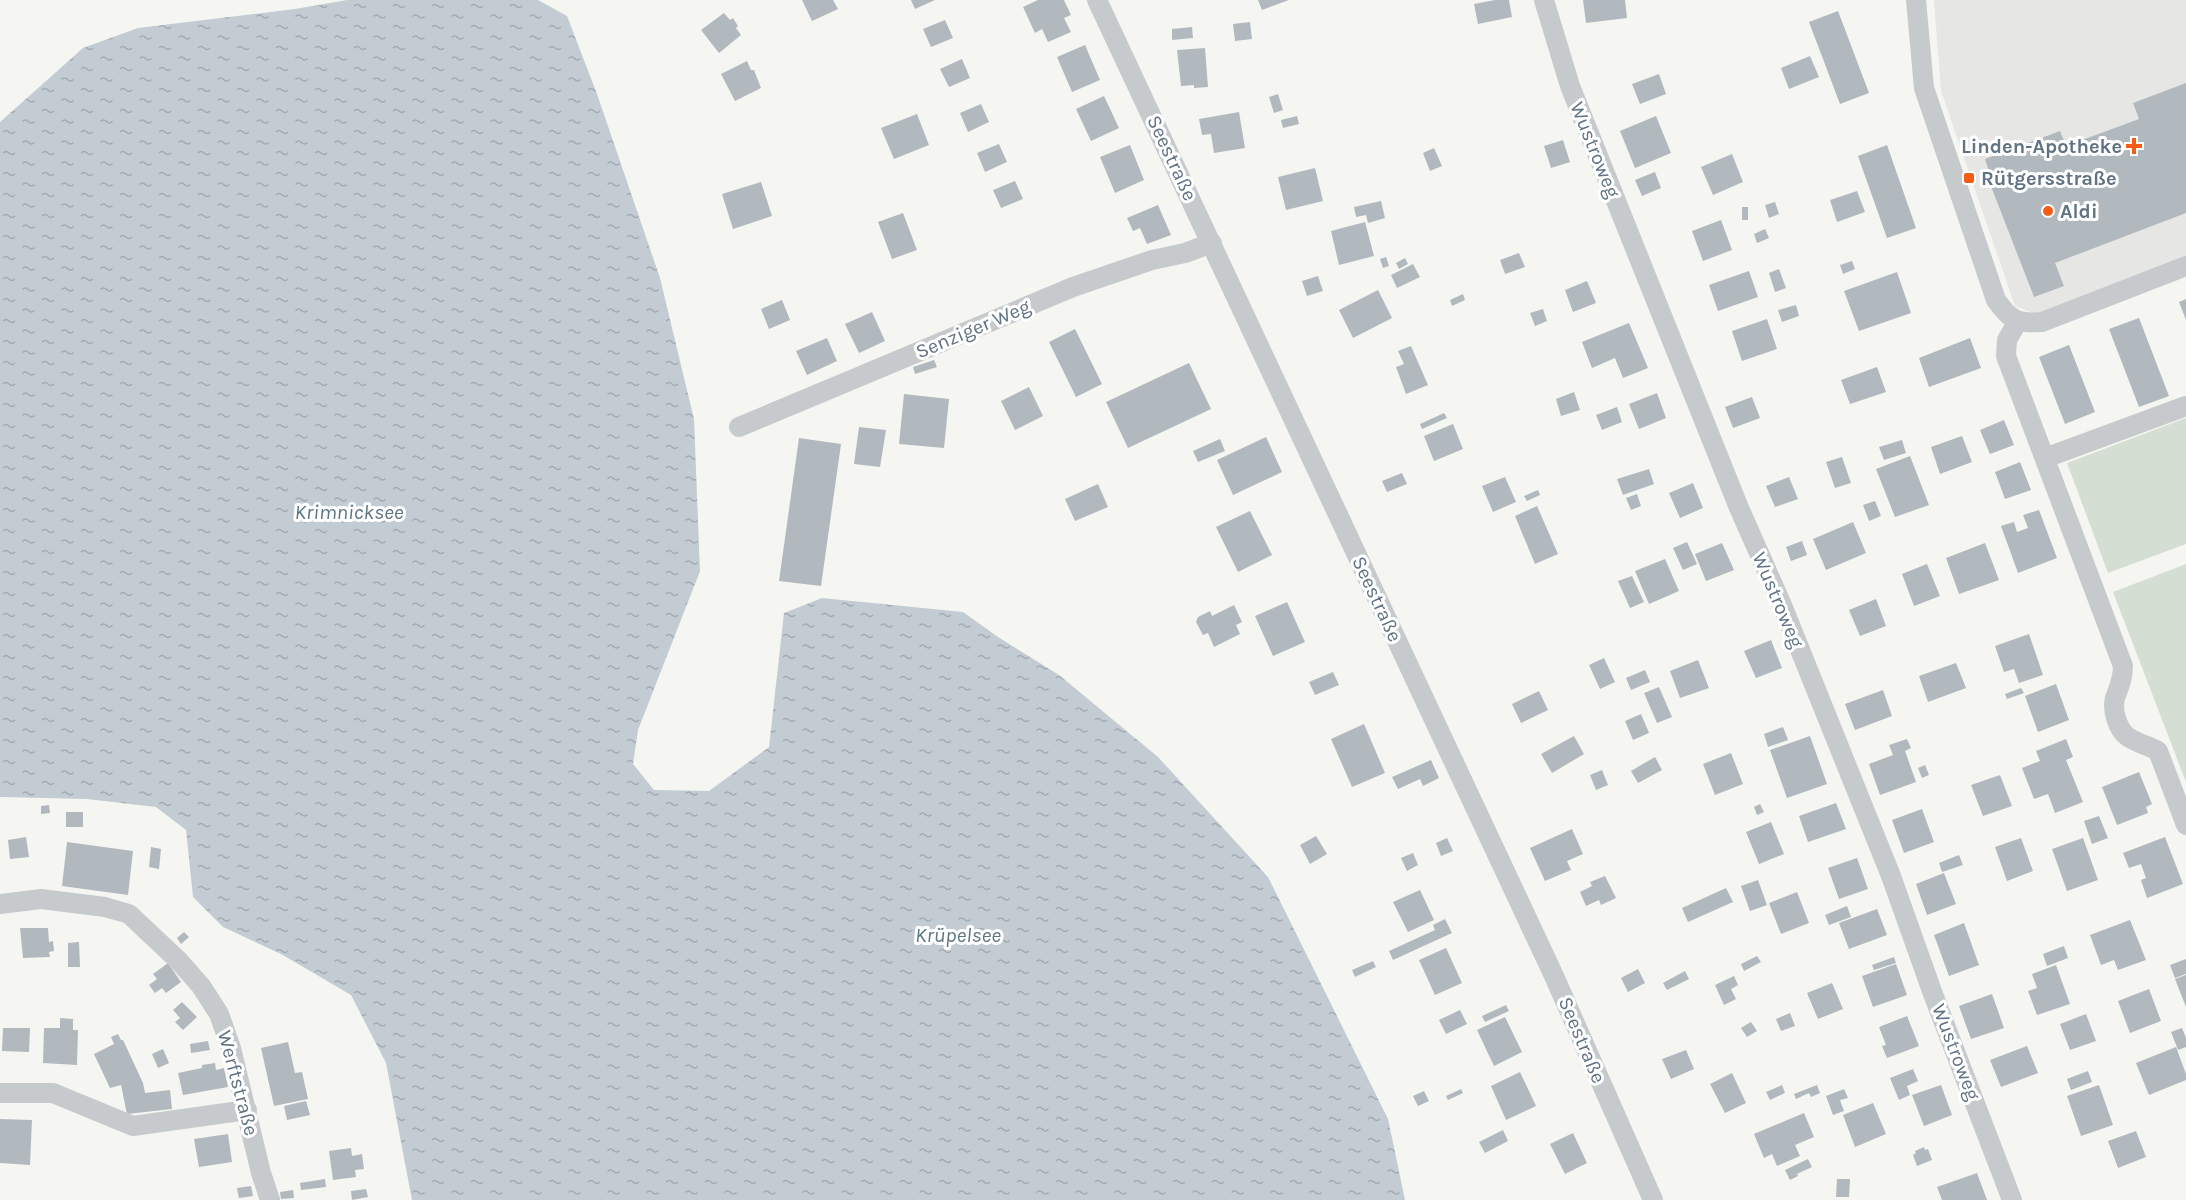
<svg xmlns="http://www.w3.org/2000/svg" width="2186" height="1200" font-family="Karla,sans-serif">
<defs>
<pattern id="water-ripples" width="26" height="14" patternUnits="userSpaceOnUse" patternTransform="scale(1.5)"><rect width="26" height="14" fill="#c2ccd2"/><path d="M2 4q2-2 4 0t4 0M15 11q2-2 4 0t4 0" fill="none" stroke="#a1aab0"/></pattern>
</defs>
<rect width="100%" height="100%" fill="#f5f6f1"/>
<path fill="#e6e7e5" d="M1934,0H2186V258L2039,315L2015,306L1941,91Z"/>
<path fill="#d5ded2" d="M2186,418V544L2108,573L2067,463Z
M2186,564V782L2113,592Z"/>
<path fill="url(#water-ripples)" d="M347,0H538L567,16L597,94L660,278L694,419L700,571L638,730L633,764L654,790L709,791L769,747L784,613L822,598L963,612L998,637L1059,675L1158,757L1268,877L1274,889L1388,1119L1405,1200H412L386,1063L351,995L281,954L223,927L193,897L186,830L156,807L87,799L0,797V122L83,48L138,28L295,9Z"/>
<path fill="#b1b8be" d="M802,0H833L838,9L812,21Z
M911,0H935L915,9Z
M1038,0H1064L1071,15L1064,18L1071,32L1048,42L1042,29L1035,33L1023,7Z
M1258,0H1289L1262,10Z
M1495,0H1509L1512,17L1478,24L1474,4Z
M1583,0H1625L1627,18L1586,23Z
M1838,11L1869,93L1840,104L1809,22Z
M724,13L730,20L733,18L738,26L736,28L741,35L719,53L701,30Z
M945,20L953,38L931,47L923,29Z
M1250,22L1252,39L1235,41L1233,24Z
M1192,27L1193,38L1172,40V29Z
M1085,45L1100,80L1072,92L1057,57Z
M1205,48L1208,87L1194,88V85L1181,86L1177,50Z
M1810,56L1819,77L1789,89L1781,68Z
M962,59L970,78L949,87L940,69Z
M747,61L751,70H754L761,88L735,101L721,74Z
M1659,74L1666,94L1640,104L1632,84Z
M2186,83V213L2055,263L2064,286L2034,297L1987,176L1990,175L1985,159L2060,131L2066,146L2139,119L2133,103Z
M1278,94L1283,110L1274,113L1269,97Z
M1104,96L1119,128L1091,141L1076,109Z
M981,104L989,122L968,132L960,113Z
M1239,112L1245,148L1214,153L1211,134L1202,135L1199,119Z
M917,114L929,145L894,159L881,128Z
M1297,116L1299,124L1283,128L1281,120Z
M1656,116L1671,153L1635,168L1620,131Z
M1563,140L1570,162L1551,168L1544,146Z
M999,144L1007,162L985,172L977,153Z
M1130,145L1144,180L1115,193L1100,157Z
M1887,145L1916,228L1887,238L1858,156Z
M1434,148L1442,166L1430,171L1423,153Z
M1732,154L1743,182L1713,195L1701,167Z
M1315,168L1323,201L1286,210L1278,177Z
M1655,172L1661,188L1642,196L1635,180Z
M1015,181L1023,199L1001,208L993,190Z
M761,182L772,216L733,229L722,194Z
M1857,191L1865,212L1837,222L1830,200Z
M1381,201L1385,218L1368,223L1366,215L1356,217L1354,207Z
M1775,202L1779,214L1769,218L1765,205Z
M1158,205L1171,235L1147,244L1140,228L1133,231L1127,218Z
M1742,207H1748V220H1742Z
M903,213L917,250L892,259L878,222Z
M1721,220L1732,250L1703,261L1692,231Z
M1365,222L1374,256L1339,265L1331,231Z
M1765,229L1769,238L1757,243L1754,234Z
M1519,253L1525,267L1505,274L1500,260Z
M1386,257L1389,266L1383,268L1380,259Z
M1405,258L1408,264L1399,269L1396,263Z
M1852,261L1855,269L1843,274L1840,265Z
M1413,264L1420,277L1397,288L1391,275Z
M1779,269L1786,288L1775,292L1769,273Z
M1749,271L1758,297L1718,311L1709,285Z
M1897,272L1911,313L1859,331L1844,291Z
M1318,276L1323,291L1307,296L1302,281Z
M1587,281L1596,303L1573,312L1565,290Z
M1378,290L1392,318L1353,338L1339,310Z
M1463,294L1465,300L1452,306L1450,300Z
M2186,299V320L2179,302Z
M782,300L790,320L769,329L761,309Z
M1796,305L1799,316L1782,322L1778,310Z
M1543,309L1547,321L1535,326L1530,313Z
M872,312L885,341L859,353L845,324Z
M2139,318L2169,396L2139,407L2109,329Z
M1767,319L1777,349L1742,361L1732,331Z
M1629,323L1648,368L1623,378L1615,358L1592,368L1582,342Z
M1075,329L1102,384L1076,397L1049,342Z
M827,338L837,361L807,375L796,351Z
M1970,338L1981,368L1929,387L1919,358Z
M2069,345L2095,412L2065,424L2039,357Z
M1411,346L1428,385L1406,394L1396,367L1404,364L1398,351Z
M934,360L937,367L915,374L913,367Z
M1189,363L1211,409L1128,448L1106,402Z
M1877,367L1886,392L1850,404L1841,380Z
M1029,387L1043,416L1015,430L1001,401Z
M1574,392L1580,410L1561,416L1556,399Z
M1657,393L1666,418L1639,429L1629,404Z
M904,394L949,399L944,448L899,444Z
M1752,397L1760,418L1733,428L1725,407Z
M1617,407L1622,422L1602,430L1596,415Z
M1444,413L1447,418L1422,429L1420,424Z
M2004,420L2014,445L1990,454L1980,430Z
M1453,424L1463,449L1434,461L1424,436Z
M859,427L886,430L880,467L854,464Z
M1962,436L1972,462L1940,474L1931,447Z
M1266,437L1282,472L1233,495L1217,460Z
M799,438L841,444L821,586L779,581Z
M1220,439L1225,451L1198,462L1193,451Z
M1902,440L1906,453L1884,460L1879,447Z
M1910,456L1929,505L1895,517L1876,469Z
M1842,457L1851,483L1835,488L1826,462Z
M2020,462L2031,490L2005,499L1995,472Z
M1649,469L1654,484L1623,495L1617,479Z
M1402,473L1407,484L1387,492L1382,481Z
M1505,477L1516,502L1493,512L1482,486Z
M1789,477L1798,499L1775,507L1766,486Z
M1693,483L1703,508L1680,518L1669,493Z
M1098,484L1108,507L1075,521L1065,499Z
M1538,490L1540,495L1527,501L1524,496Z
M1637,494L1641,506L1631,510L1626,498Z
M1875,501L1881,516L1869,521L1863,505Z
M1537,506L1558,554L1535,564L1515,516Z
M2039,510L2057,558L2018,573L2001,526L2014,522L2017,532L2028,528L2023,515Z
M1250,511L1272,555L1238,572L1216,527Z
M1853,522L1866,553L1826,570L1813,539Z
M1802,541L1807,555L1791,561L1786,547Z
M1687,542L1697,564L1683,570L1673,548Z
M1722,543L1734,570L1706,581L1695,554Z
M1985,543L1999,580L1959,594L1946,558Z
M1665,559L1679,591L1649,604L1635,571Z
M1927,564L1940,596L1914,606L1902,574Z
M1632,576L1644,602L1630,608L1618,581Z
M1876,599L1886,626L1860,636L1849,610Z
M1287,602L1305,642L1273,656L1255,616Z
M1234,605L1242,622L1236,625L1240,634L1214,647L1208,633L1203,635L1196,622L1198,617L1210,611L1212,616Z
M2029,634L2043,675L2019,683L2014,669L2004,672L1995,646Z
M1771,640L1782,668L1756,678L1744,651Z
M1604,658L1615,682L1600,689L1589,665Z
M1698,660L1709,688L1680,698L1670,671Z
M1956,663L1966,688L1928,702L1919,676Z
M1645,670L1650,682L1631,690L1626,678Z
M1333,672L1339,685L1315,695L1309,682Z
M2056,684L2069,720L2038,732L2025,696Z
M1659,687L1672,717L1657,723L1644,693Z
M2021,688L2024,693L2007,699L2005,694Z
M1883,690L1892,716L1855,730L1845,704Z
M1539,691L1548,710L1521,723L1512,704Z
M1641,714L1649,733L1633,740L1625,721Z
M1364,724L1385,773L1352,787L1331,739Z
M1783,727L1788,740L1768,747L1764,734Z
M1574,736L1584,754L1552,773L1541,754Z
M1810,736L1827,784L1787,798L1770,750Z
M1907,739L1911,748L1905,751L1916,782L1880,795L1869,764L1893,755L1889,745Z
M2066,739L2073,757L2066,760L2083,802L2055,813L2048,794L2034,799L2022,768L2040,761L2036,751Z
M1731,753L1743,784L1715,795L1703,764Z
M1655,757L1662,770L1638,783L1631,771Z
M1431,760L1439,778L1423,786L1420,779L1398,789L1392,777Z
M1925,765L1929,775L1922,778L1918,768Z
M1602,770L1608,785L1596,790L1590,775Z
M2139,772L2152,804L2146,807L2148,813L2117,825L2102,787Z
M2000,775L2012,806L1983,816L1971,785Z
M1836,803L1846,829L1808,842L1799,816Z
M1760,804L1764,812L1757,815L1754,807Z
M49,805L50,813L41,814V806Z
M1922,809L1934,842L1904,853L1892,820Z
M66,812H83V827H66Z
M2099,816L2108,838L2092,844L2084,821Z
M1771,822L1784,854L1759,864L1746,832Z
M1572,829L1583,854L1567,861L1571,870L1545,881L1530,848Z
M1316,836L1327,854L1310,864L1300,845Z
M26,837L29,857L10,859L8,840Z
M2165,837L2183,884L2147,898L2141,880L2146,878L2141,864L2129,868L2123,853Z
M1447,838L1453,851L1441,856L1436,843Z
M2021,838L2033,871L2007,881L1995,847Z
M2083,838L2098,880L2067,891L2052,849Z
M67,842L133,851L128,895L62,886Z
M151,847L161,849L159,869L149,867Z
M1413,853L1418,865L1407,871L1401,858Z
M1959,855L1963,865L1942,872L1939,863Z
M1857,858L1868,889L1839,899L1828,868Z
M1944,873L1956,904L1927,915L1916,884Z
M1605,876L1616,898L1601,905L1599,900L1586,906L1580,892L1592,886L1590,882Z
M1758,880L1767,905L1750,911L1741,886Z
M1726,888L1733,902L1688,922L1682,908Z
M1420,890L1434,920L1408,932L1393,902Z
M1797,892L1809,923L1781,934L1769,903Z
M1847,906L1851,917L1829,925L1825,915Z
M1877,909L1887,935L1849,949L1839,923Z
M1445,919L1452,933L1393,960L1389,951L1435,930L1433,925Z
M2130,920L2146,960L2118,970L2114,960L2101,965L2090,935Z
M1964,923L1979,965L1949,976L1934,935Z
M20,928H48L49,942L53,941L54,951L49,952L50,957L23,958Z
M184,932L189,937L181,944L177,938Z
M79,942L80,967H68V943Z
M2064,946L2068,958L2047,966L2043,954Z
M1446,948L1462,983L1435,995L1419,960Z
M1757,956L1761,962L1744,971L1741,964Z
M1894,957L1896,963L1874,970L1872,965Z
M2186,959V974L2175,978L2170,965Z
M1373,961L1376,967L1355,977L1352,970Z
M168,963L181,982L166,993L162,988L155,993L149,985L157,979L153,974Z
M1896,964L1907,995L1873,1007L1862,976Z
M2056,965L2070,1004L2037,1015L2028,991L2037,988L2032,974Z
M1638,969L1645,983L1628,992L1621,978Z
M1685,971L1689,979L1667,990L1663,983Z
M2186,975V1007L2175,979Z
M1734,976L1738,985L1731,989L1736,999L1724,1005L1715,985Z
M1832,983L1843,1009L1818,1019L1807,993Z
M2149,989L2161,1021L2130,1033L2118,1001Z
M1992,994L2004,1028L1971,1039L1959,1006Z
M182,1002L197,1017L183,1030L175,1022L180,1018L173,1010Z
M1506,1005L1509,1011L1485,1022L1482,1016Z
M1460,1010L1467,1024L1446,1034L1439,1020Z
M1790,1013L1795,1026L1781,1031L1776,1019Z
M2086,1014L2096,1041L2070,1050L2060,1024Z
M1907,1016L1919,1046L1887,1058L1882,1046L1886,1045L1879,1027Z
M1505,1017L1522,1052L1494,1066L1477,1030Z
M60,1018L73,1019V1030H78L77,1065L43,1063L44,1028H60Z
M1751,1022L1757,1031L1747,1037L1741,1028Z
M3,1028H30L29,1052L2,1051Z
M2182,1028L2186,1038V1047L2178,1050L2171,1032Z
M118,1034L121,1040H123L143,1083L145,1093L170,1090L172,1109L127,1114L121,1085L110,1088L94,1054L114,1044L111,1037Z
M208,1041L210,1050L191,1053L190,1044Z
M288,1042L295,1073L302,1072L308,1099L274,1106L261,1048Z
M2027,1046L2038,1073L2001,1087L1990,1060Z
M2176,1047L2186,1074V1080L2149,1095L2136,1063Z
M163,1049L169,1063L158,1068L152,1054Z
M1686,1050L1694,1069L1671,1079L1662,1059Z
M215,1063L216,1070L224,1068L228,1087L183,1095L178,1073L202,1068V1065Z
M1913,1069L1918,1081L1907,1086L1910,1095L1899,1100L1890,1078Z
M2088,1071L2092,1082L2071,1090L2067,1079Z
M1520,1072L1536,1106L1506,1120L1491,1086Z
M1732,1073L1746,1103L1725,1113L1710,1084Z
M1782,1085L1785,1093L1770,1100L1766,1092Z
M1817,1085L1820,1093L1811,1097L1809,1093L1796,1099L1794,1094Z
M1941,1085L1952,1115L1924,1126L1912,1095Z
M2099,1085L2113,1125L2081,1136L2067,1096Z
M1461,1089L1463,1093L1448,1100L1446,1096Z
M1844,1089L1848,1098L1840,1100L1844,1111L1833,1115L1826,1096Z
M1424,1091L1429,1101L1418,1106L1413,1096Z
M306,1101L310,1115L287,1120L284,1106Z
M1873,1103L1886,1134L1855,1147L1843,1115Z
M1804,1113L1814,1137L1795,1145L1800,1156L1777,1166L1772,1154L1764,1158L1754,1134Z
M0,1119L32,1120L30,1165L0,1163Z
M1503,1130L1508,1141L1485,1153L1479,1142Z
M2136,1131L2146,1157L2118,1168L2108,1141Z
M1573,1133L1587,1163L1565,1174L1550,1144Z
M228,1134L232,1162L199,1167L194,1139Z
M1924,1147L1925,1150L1928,1149L1932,1160L1917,1166L1913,1155L1916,1153L1915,1151Z
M351,1148L352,1156L362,1154L364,1169L355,1170L356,1177L333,1180L329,1151Z
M1808,1159L1812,1167L1797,1174L1798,1176L1790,1180L1785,1170Z
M1977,1173L1987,1200H1942L1937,1187Z
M325,1179L326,1187L301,1190L300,1183Z
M1837,1179H1850L1849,1197H1836Z
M251,1186L253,1196L239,1198L237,1188Z
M366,1189L368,1197L352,1200L351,1191Z
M293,1190L294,1198L281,1199L280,1192Z"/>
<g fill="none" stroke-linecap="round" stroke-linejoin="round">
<path stroke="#c7cacd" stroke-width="20" d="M1097,0L1554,976L1653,1200
M1544,0L1570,86L1739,508L1782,605L1891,876L1933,994L2012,1200
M1916,0L1924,88L1996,300C2010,320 2017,324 2042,322L2186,266
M2018,321L2007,340L2006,356L2123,666C2123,679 2119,687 2115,698C2112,710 2117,729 2128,737C2137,743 2149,746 2158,751L2186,825
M739,427L1073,287L1152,260L1185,253L1212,243
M2045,458L2186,406
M0,904L41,899L105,907L129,914L179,961L201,986L219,1014L231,1048L261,1173L270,1200
M0,1093H53L133,1126L247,1110"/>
</g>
<g fill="#f45d13" stroke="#fff" stroke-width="2">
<path d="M2131 137h6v6h6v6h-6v6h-6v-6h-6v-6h6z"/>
<rect x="1963" y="172" width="12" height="12" rx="3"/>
<circle cx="2048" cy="211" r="6"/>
</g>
<g text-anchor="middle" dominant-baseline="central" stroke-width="6" stroke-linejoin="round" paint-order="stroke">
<g font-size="20" font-weight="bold" fill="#617285" stroke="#fff" text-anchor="start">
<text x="2122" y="146" text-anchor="end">Linden-Apotheke</text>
<text x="1981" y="178">Rütgersstraße</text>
<text x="2060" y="211">Aldi</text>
</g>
<g font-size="20" fill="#617285" stroke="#fff">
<text transform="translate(1595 150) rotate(68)">Wustroweg</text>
<text transform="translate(1172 158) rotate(65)">Seestraße</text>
<text transform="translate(973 329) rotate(-23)">Senziger Weg</text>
<text transform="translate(1377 599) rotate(65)">Seestraße</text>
<text transform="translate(1778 600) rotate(67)">Wustroweg</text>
<text transform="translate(1582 1040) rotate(67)">Seestraße</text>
<text transform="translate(1956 1052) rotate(69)">Wustroweg</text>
<text transform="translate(238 1083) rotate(75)">Werftstraße</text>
</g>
<g font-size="21" font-style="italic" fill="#5d7583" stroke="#fff">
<text x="349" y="512">Krimnicksee</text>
<text x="958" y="935">Krüpelsee</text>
</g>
</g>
</svg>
